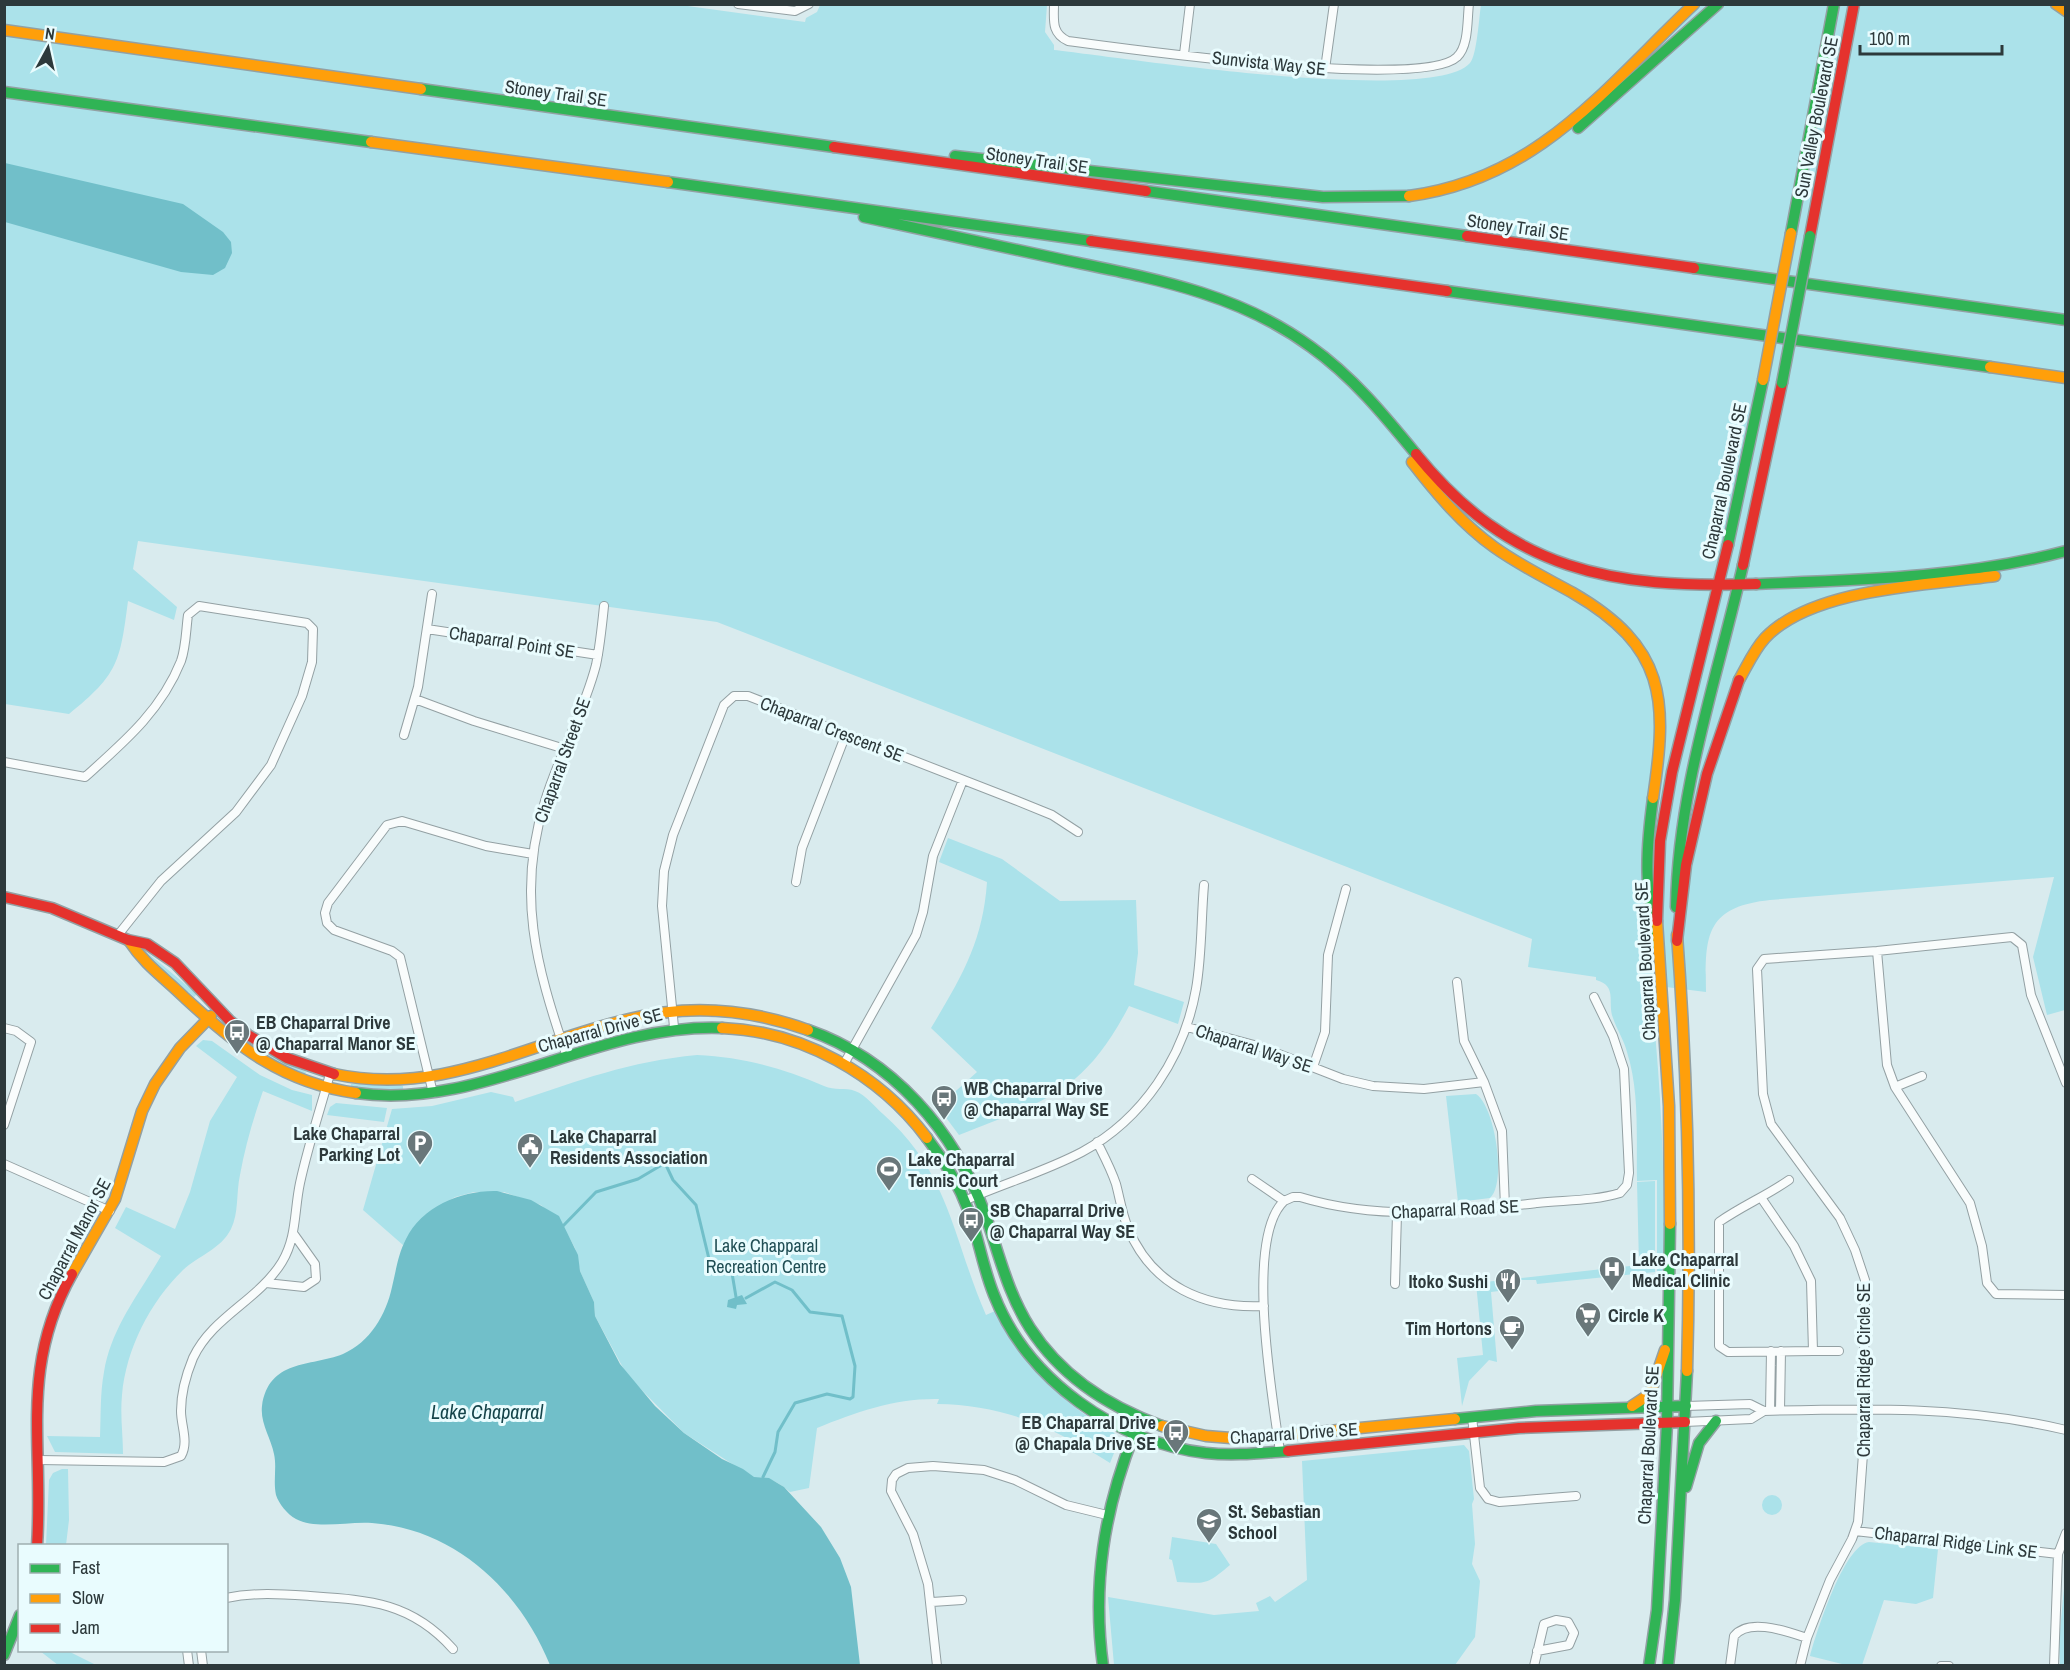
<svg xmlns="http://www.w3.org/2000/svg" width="2070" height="1670" font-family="'Archivo Narrow',sans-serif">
<rect width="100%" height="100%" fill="#d9ebee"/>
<path fill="#abe2ea" d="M673,4L805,22L806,18L817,12L820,5H1047L1045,32L1054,45V50C1119,57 1432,106 1470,63C1477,55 1479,17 1481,5H2065V1010L2047,1015L2033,957L2054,877L1770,900C1705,907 1705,936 1706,992L1650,985C1661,1079 1665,1173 1664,1268L1657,1279V1180L1637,1181C1636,1139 1640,1093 1627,1052C1624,1040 1617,1030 1613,1018C1607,1002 1618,986 1596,980V977L1528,967L1532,939L717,622L138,541L133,569L177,607L174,620L128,601C120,661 119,674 69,714L5,704V5Z
M948,838L1002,859L1060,901L1136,900L1138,953L1134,985L1184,1002L1178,1024L1129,1006C1083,1094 1046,1100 959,1135L938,1107L977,1072L931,1028C961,978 983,942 987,882L939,862Z
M143,949L197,994L194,997L142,951Z
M231,1028L265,1053L306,1072L304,1076L260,1055L228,1032Z
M203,1040L212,1041L260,1075L292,1090L312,1095V1111L263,1091C253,1119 245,1147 240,1175C236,1193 239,1213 231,1229C221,1249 198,1256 183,1270C150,1302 126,1349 122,1395C120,1415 123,1435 123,1454L55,1452L47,1436L100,1437C101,1415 100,1393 104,1372C111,1328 139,1294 161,1256L115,1228L126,1207L175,1229L190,1192L210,1121L237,1077L196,1046Z
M697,1055C743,1057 782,1068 824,1086C835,1091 845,1087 855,1091C866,1095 875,1107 883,1114C950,1173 953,1240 986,1315L995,1311C1015,1350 1044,1385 1080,1411C1091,1419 1106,1424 1115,1434L1116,1448L1110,1463C1053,1427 1005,1405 937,1404L939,1399C896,1398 856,1412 817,1428L809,1488L790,1492C779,1483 769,1476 754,1478L684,1433L627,1375L595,1316L594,1302L580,1271L575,1248L563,1226L541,1205L504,1192H474L455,1197L424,1216L403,1245L363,1210L392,1109L432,1106L491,1092L513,1097L515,1102C577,1081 631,1061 697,1055Z
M351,1084L403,1086V1091L351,1088Z
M1476,1094C1495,1106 1507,1183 1490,1198L1458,1202L1446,1096Z
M336,1103L387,1108L384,1122L327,1115L330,1107Z
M1655,1181V1272L1537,1284L1536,1280H1521L1520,1286H1515V1289L1491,1292L1497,1362L1489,1360L1469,1381L1462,1406L1457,1358L1483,1355L1476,1283L1639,1265L1637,1182Z
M1464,1445L1469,1451L1474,1499L1472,1504L1475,1544L1472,1564L1480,1581L1475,1637L1455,1665H1114L1108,1597L1214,1615L1259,1611L1256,1603L1270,1596L1275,1602L1307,1580L1302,1461Z
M62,1469H68L69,1520L66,1545H46L49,1480L53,1473Z
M1762 1505a10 10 0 1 1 20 0a10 10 0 1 1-20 0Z
M1172,1537L1216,1544L1230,1565C1207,1584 1208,1584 1177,1582L1172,1560L1169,1559Z
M1869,1542L1938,1549L1933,1598L1916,1604L1884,1600L1862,1665H1846L1810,1656C1817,1631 1844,1545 1869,1542Z
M2065,1578V1665H2060L2059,1641Z
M40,1651H68L96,1665H58Z"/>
<path fill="#71bfc9" d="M5,163L183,204L223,232L231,242L232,253L225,268L213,275L181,272L5,222Z
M497,1191L531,1200L559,1216L578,1255L580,1271L594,1302L595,1316L620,1364L655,1406L684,1433L722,1459L743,1469L754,1477L769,1478L784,1487L821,1527L840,1558L851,1587L860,1665H550C520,1591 456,1529 372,1523C349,1521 317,1530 296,1519C287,1514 279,1504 276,1495C273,1481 277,1467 274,1454C271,1438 260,1423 262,1406C269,1359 310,1367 343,1354C370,1342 386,1315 392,1287C396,1271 398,1254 406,1239C422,1206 462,1190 497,1191Z
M742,1295L747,1304L737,1305L736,1309L727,1307L728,1300Z"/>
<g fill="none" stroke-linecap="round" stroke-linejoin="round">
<path stroke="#71bfc9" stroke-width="3" d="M563,1226L596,1192L638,1179L665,1163L673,1180L696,1205L709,1259L732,1273L736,1297
M746,1298L775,1282L792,1290L810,1312L842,1316L855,1366L853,1397L850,1399L827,1394L795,1403L778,1432L775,1452L763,1477"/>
<g stroke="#93a0a3" stroke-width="10">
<path id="street" d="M738,4L795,11L809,4
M1054,4C1054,20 1051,33 1068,41C1127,49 1423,90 1457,57C1469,46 1467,19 1469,4
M1184,54L1190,4
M1325,69L1334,4
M427,629L598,655
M415,699L474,721L565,749
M404,735L418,687L432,594
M4,762L85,777C124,742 161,711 181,661C186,647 186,629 188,615L199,606L307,623L313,629L312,662L302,696L271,765L236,812L161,881L118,935
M796,882L802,848L846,734
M1877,951L1887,1065L1895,1087L1970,1203L1982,1246L1987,1283L1996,1294L2066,1295
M1457,982L1464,1041L1484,1082
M674,1027L662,906L664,871L673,835L724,705L734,696H748L1015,800L1052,815L1078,832
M1187,1027L1258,1046L1343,1079L1373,1086L1424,1089L1484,1082L1502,1131L1505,1207
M4,1028L16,1031L31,1042L4,1125
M566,1054C536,966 516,893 545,801C559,755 584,712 596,665C600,646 602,626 604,606
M844,1064L916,935L923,912L933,856L963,780
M1313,1067L1325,1032L1328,955L1346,889
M1895,1087L1922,1076
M433,1093L400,957L392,951L334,930L327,923L325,913L328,903L387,825L402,821L486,846L533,854
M1097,1142C1104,1156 1111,1169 1116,1184C1120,1199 1122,1214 1128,1228C1152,1286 1204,1309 1264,1306
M4,1164L110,1211
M1252,1179L1284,1201L1293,1197H1300C1379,1221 1457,1212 1537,1203C1564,1200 1594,1201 1620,1193L1627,1185L1629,1173L1624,1069L1613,1036L1594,997
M1762,1199L1794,1246L1811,1281L1813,1351L1728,1352L1719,1346V1222C1742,1206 1766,1196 1789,1180
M964,1201C1002,1184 1044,1172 1082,1152C1143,1119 1184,1057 1196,989C1202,955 1201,919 1204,885
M266,1283L304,1287L316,1279L315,1264L293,1233
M1395,1284L1397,1214
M1813,1351H1839
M1686,1406L1750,1404L1764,1411C1867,1408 1964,1406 2066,1430
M1780,1410L1781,1351
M1770,1411L1771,1351
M1472,1417L1480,1488L1488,1499L1499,1502L1576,1496
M1685,1422L1751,1419L1764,1411
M1280,1452C1273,1399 1244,1239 1284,1201
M39,1460L164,1462L181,1456C189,1442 181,1426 181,1411C181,1393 186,1375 193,1358C213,1316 258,1301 282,1262C297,1237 294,1211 300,1183C308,1146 320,1110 330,1074
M1855,1531L2058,1554
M226,1598C255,1592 281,1594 310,1596C369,1600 411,1602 453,1649
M932,1602L962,1600
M187,1650L189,1666
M201,1650L203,1666
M937,1666L928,1584L913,1534L891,1491L892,1480L896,1474L908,1468L933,1466L984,1470L1015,1480L1066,1505L1107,1515
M1534,1666L1544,1624L1556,1620L1568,1622L1574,1633L1569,1645L1537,1651
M1730,1666L1734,1636C1749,1617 1788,1632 1807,1638
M1800,1666L1807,1638L1830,1580L1852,1539L1858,1522L1863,1454L1865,1280L1855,1250L1840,1218L1771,1124L1763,1094L1757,969L1764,959L1877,951L2012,937L2022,945L2031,995L2066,1083
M1941,1666H1949
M2054,1666L2058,1554L2066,1533"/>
</g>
<g stroke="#93a0a3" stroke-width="13">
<path id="fast" d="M421,89L834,147
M4,92L371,142
M1578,128L1718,4
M955,156L1323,197L1409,196
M668,182L1091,241
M1146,191L1467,236
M864,217C931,231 998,246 1064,260C1151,278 1238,293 1311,347C1352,376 1384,415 1416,454
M1791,233L1834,4
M1694,268L2066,320
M1447,291L1990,367
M1728,545L1763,380
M1756,584C1860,580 1965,578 2066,551
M1653,798C1645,857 1645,887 1657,946
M1676,907C1678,789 1717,679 1743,565
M808,1030C892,1059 955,1131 985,1214C999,1253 1007,1292 1030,1328C1061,1376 1109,1407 1162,1426
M356,1093C482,1111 596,1023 722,1028
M927,1138C944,1160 959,1185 969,1212C979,1240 983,1268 994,1295C1027,1380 1117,1443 1206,1453C1234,1456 1260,1453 1288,1451
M1455,1419L1536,1411L1686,1406
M1686,1487L1699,1443L1716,1421
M4,1655L20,1615
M1103,1666C1092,1585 1104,1510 1134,1434
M1649,1666L1657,1610L1667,1423L1670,1224
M1668,1666L1675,1600L1687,1371"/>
</g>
<g stroke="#93a0a3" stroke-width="13">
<path id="slow" d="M2056,4L2066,11
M4,30L421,89
M371,142L668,182
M1409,196C1538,179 1605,88 1694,4
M1990,367L2066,378
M1412,462C1436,493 1462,524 1494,547C1519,565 1546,578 1573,593C1666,647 1668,699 1653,798
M1739,680C1747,666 1754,650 1765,638C1812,588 1929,585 1995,576
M1657,921L1669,1106L1670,1224
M1677,935C1688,1080 1691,1225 1687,1371
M130,942C145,965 166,979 185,998C237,1046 283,1083 356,1093
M722,1028C802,1031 879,1074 927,1138
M334,1074C442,1097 527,1043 629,1019C689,1004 750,1009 808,1030
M72,1274L115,1199L142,1111L155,1084L180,1048L211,1016
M1632,1406L1650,1394L1665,1350
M1162,1426L1206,1436L1243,1439L1455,1419"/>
</g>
<g stroke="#93a0a3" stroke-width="13">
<path id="jam" d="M834,147L1146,191
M1467,236L1694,268
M1810,236L1854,4
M1091,241L1447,291
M1416,454C1511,571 1612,589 1756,584
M1743,565L1782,383
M4,897L52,908L128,940L147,944L175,963L230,1021L248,1035L287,1058L334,1074
M1657,921L1660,841L1672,772L1728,545
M1677,941L1686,865L1707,774L1739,680
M1288,1451L1519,1428L1685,1422
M37,1546C44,1444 19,1369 72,1274"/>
</g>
<use href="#street" stroke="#f9fcfc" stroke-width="8"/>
<use href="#fast" stroke="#30b455" stroke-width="10"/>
<use href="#slow" stroke="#ff9f0a" stroke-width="10"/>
<use href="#jam" stroke="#e5322d" stroke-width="10"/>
<g stroke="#93a0a3" stroke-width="13" stroke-linecap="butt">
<path id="fast-bridge" d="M1782,383L1810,236"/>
</g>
<g stroke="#93a0a3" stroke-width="13" stroke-linecap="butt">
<path id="slow-bridge" d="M1763,380L1791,233"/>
</g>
<use href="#fast-bridge" stroke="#30b455" stroke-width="10"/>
<use href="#slow-bridge" stroke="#ff9f0a" stroke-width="10"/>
</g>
<defs>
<g id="bus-pin" transform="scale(1.35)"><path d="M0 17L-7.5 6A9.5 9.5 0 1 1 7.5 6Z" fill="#69777a" stroke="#e9fcfe"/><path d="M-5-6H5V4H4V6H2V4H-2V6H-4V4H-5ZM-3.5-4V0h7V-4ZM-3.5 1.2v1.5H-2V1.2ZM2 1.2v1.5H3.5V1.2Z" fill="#fff"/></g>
<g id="parking-pin" transform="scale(1.35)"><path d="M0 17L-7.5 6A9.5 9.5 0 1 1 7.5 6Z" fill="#69777a" stroke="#e9fcfe"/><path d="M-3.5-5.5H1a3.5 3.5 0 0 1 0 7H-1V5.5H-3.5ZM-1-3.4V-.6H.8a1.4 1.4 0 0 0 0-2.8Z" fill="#fff"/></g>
<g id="civic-pin" transform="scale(1.35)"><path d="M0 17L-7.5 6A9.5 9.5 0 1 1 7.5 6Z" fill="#69777a" stroke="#e9fcfe"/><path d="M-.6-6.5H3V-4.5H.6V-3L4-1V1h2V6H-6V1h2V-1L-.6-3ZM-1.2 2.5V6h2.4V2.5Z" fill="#fff"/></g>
<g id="stadium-pin" transform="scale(1.35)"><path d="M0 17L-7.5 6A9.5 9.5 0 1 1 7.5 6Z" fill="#69777a" stroke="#e9fcfe"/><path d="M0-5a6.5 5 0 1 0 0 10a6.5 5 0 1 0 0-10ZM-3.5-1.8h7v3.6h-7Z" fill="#fff"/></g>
<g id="hospital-pin" transform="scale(1.35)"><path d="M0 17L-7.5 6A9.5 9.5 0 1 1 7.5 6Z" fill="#69777a" stroke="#e9fcfe"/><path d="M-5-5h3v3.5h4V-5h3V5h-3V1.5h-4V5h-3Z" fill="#fff"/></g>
<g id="restaurant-pin" transform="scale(1.35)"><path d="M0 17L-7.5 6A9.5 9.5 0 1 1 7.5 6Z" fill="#69777a" stroke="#e9fcfe"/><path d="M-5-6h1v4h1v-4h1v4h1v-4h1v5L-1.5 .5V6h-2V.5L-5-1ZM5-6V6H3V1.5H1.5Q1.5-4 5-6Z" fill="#fff"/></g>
<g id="supermarket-pin" transform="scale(1.35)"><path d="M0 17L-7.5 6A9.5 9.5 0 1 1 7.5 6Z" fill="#69777a" stroke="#e9fcfe"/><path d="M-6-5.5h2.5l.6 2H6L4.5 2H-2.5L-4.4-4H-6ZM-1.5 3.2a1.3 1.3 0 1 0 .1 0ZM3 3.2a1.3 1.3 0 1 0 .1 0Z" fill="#fff"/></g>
<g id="cafe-pin" transform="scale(1.35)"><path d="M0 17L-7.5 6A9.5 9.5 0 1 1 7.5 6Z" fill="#69777a" stroke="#e9fcfe"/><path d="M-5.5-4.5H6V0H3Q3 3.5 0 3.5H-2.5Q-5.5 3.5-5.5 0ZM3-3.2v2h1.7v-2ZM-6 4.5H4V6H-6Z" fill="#fff"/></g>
<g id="school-pin" transform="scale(1.35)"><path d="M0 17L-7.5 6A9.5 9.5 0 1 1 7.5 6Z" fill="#69777a" stroke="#e9fcfe"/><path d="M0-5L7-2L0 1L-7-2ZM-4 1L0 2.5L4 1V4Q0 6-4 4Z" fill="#fff"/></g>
</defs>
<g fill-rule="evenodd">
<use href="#bus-pin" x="237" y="1032"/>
<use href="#bus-pin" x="944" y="1098"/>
<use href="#parking-pin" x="420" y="1143"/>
<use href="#civic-pin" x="530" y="1146"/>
<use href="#stadium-pin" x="889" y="1169"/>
<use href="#bus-pin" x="971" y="1220"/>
<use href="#hospital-pin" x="1612" y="1269"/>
<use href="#restaurant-pin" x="1508" y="1281"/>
<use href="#supermarket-pin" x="1588" y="1315"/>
<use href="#cafe-pin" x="1512" y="1328"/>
<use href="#bus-pin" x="1176" y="1432"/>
<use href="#school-pin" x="1209" y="1521"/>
</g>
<g text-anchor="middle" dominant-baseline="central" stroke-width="6" stroke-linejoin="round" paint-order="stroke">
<g font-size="18" fill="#2d393b" stroke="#e9fcfe">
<text transform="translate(1269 63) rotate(6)">Sunvista Way SE</text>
<text transform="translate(556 93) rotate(8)">Stoney Trail SE</text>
<text transform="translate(1816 117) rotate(-79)">Sun Valley Boulevard SE</text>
<text transform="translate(1037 160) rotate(8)">Stoney Trail SE</text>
<text transform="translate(1518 227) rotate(8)">Stoney Trail SE</text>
<text transform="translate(1724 481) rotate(-78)">Chaparral Boulevard SE</text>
<text transform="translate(512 642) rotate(9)">Chaparral Point SE</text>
<text transform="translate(832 729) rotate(21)">Chaparral Crescent SE</text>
<text transform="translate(562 760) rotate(-70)">Chaparral Street SE</text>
<text transform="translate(1645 961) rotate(-93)">Chaparral Boulevard SE</text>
<text transform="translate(600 1030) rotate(-15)">Chaparral Drive SE</text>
<text transform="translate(1254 1048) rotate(18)">Chaparral Way SE</text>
<text transform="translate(1455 1209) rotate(-3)">Chaparral Road SE</text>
<text transform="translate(74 1239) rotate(-62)">Chaparral Manor SE</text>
<text transform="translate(1863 1370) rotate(-90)">Chaparral Ridge Circle SE</text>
<text transform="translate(1294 1433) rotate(-4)">Chaparral Drive SE</text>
<text transform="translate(1648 1445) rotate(-87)">Chaparral Boulevard SE</text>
<text transform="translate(1956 1542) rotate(7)">Chaparral Ridge Link SE</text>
</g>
<g font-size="18" font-weight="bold" fill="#2d393b" stroke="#e9fcfe" text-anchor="start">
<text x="256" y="1022">EB Chaparral Drive<tspan x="256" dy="21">@ Chaparral Manor SE</tspan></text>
<text x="964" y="1088">WB Chaparral Drive<tspan x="964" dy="21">@ Chaparral Way SE</tspan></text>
<text x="400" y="1133" text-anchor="end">Lake Chaparral<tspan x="400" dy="21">Parking Lot</tspan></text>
<text x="550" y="1136">Lake Chaparral<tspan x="550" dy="21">Residents Association</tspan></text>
<text x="908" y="1159">Lake Chaparral<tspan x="908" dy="21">Tennis Court</tspan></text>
<text x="990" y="1210">SB Chaparral Drive<tspan x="990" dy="21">@ Chaparral Way SE</tspan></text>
<text x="1632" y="1259">Lake Chaparral<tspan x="1632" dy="21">Medical Clinic</tspan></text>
<text x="1488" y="1281" text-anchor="end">Itoko Sushi</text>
<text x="1608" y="1315">Circle K</text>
<text x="1492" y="1328" text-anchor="end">Tim Hortons</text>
<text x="1156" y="1422" text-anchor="end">EB Chaparral Drive<tspan x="1156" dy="21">@ Chapala Drive SE</tspan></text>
<text x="1228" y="1511">St. Sebastian<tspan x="1228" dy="21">School</tspan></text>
</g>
<g font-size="18" fill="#204e54" stroke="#e9fcfe">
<text x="766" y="1245">Lake Chapparal<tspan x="766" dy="21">Recreation Centre</tspan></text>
</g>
<g font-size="20" font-style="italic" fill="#15444a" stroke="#e9fcfe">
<text x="487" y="1411">Lake Chaparral</text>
</g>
</g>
<rect width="2070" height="1670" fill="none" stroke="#2d393b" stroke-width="12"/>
<rect x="18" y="1544" width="210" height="108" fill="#e9fcfe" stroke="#9eaeb0" stroke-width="1.5"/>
<rect x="30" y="1564" width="30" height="9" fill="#30b455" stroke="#9eaeb0" stroke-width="1.5"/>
<text x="72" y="1574" font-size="18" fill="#2d393b">Fast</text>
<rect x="30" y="1594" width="30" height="9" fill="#ff9f0a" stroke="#9eaeb0" stroke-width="1.5"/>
<text x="72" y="1604" font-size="18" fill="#2d393b">Slow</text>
<rect x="30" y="1624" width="30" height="9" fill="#e5322d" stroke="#9eaeb0" stroke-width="1.5"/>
<text x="72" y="1634" font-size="18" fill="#2d393b">Jam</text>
<g transform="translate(48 48) rotate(8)" stroke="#e9fcfe" stroke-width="4.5" paint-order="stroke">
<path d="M0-4.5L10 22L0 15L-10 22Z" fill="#2d393b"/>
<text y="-9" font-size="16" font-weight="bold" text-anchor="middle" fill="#2d393b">N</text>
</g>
<path d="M1860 45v9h142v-9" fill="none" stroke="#2d393b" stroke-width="3"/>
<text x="1869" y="45" font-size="18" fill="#2d393b" stroke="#e9fcfe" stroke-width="4.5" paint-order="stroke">100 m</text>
</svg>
